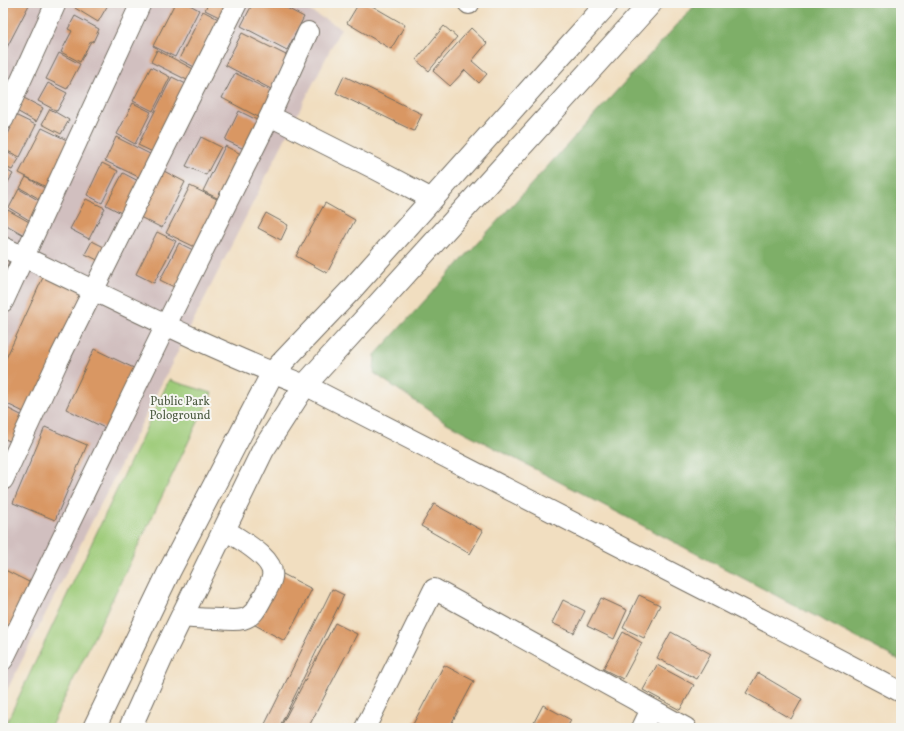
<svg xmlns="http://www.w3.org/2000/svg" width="904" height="731" font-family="Vollkorn,serif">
<rect width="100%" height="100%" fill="#f6f6f2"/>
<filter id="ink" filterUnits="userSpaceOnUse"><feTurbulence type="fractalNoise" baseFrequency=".025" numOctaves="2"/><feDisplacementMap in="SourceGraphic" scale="8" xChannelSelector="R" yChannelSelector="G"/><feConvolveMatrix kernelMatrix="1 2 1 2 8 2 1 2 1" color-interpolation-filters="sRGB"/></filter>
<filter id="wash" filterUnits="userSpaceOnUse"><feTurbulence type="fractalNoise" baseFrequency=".012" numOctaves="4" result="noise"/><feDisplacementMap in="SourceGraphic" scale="16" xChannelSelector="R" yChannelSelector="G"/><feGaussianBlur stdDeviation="0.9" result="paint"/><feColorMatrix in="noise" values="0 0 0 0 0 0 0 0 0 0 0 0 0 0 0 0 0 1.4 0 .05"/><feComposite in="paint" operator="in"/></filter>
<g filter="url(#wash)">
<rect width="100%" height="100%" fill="#f1dec0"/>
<path fill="#d1bfbf" d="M3,3H295L341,28L3,698Z"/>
<path fill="#9dcb78" stroke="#647b52" d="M169,380L212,393L50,728H4Z"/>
<path fill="#7eaf68" stroke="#546d4a" d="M697,3H901V661L447,423L374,373L375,355Z"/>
<g id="blocks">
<path fill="#d99764" d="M3,3H30L3,55Z
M78,3H109L98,22L75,8Z
M175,3H186L199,10L175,57L153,46Z
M208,3H236L227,21L205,10Z
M253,3H277L304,17L287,50L241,26Z
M359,3H367L405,25L391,49L347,23Z
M203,11L224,22L200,70L179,59Z
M75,16L99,29L93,42L91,41L80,62L61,52L72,31L68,29Z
M444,26L457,37L429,71L416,60Z
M471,28L487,43L472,61L487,74L479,83L465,70L450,86L433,71Z
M242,33L288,56L271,89L225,65Z
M157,50L199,72L193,83L151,62Z
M59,53L80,64L67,89L46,79Z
M151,67L170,77L153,111L133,101Z
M235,73L277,94L264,120L222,98Z
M344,76L422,114L414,131L336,93Z
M172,77L192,87L157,154L138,145Z
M48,83L67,93L57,111L38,101Z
M22,97L43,108L36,122L15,110Z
M133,103L151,112L135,144L117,134Z
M50,109L69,120L61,134L42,124Z
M239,111L261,122L246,150L225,140Z
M15,115L36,125L20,157L3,149V144L11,128L9,126Z
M42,128L71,142L48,188L19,173Z
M116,137L156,157L145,180L105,161Z
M201,137L221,147L206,175L186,166Z
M225,146L245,156L223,201L203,191Z
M3,150L19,159L12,170L3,166Z
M102,163L118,171L102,203L87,195Z
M3,168L13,174L7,184L3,182Z
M162,170L185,182L162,228L138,216Z
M123,173L144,184L127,216L106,205Z
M26,177L53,193L47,203L20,188Z
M190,186L219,200L195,247L166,233Z
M19,189L45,204L34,223L9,208Z
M86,199L105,208L89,239L70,229Z
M325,203L355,220L327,273L296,256Z
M8,210L31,223L24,235L3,223V218Z
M266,213L288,225L281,240L258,228Z
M157,232L176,241L154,283L136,274Z
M92,241L112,251L106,264L85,254Z
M179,243L199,253L180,290L160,280Z
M3,257L10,260L3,275Z
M45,273L88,293L32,416L3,402V365Z
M94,349L140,371L111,431L66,409Z
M3,406L31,420L18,445L3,438Z
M45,427L87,445L55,520L13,503Z
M434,504L483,531L470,554L421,526Z
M3,569L35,585L3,649Z
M281,573L312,589L285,641L255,625Z
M332,589L344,595L279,728H263Z
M639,595L660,605L644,638L623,628Z
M601,598L627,610L614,639L587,626Z
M563,600L585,611L574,633L552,623Z
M335,623L357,634L308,728H280Z
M623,632L642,643L623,679L603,669Z
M671,632L711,654L697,679L657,658Z
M444,665L474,681L449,728H411Z
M657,665L694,685L680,710L643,690Z
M758,673L802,699L791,719L746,693Z
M543,705L571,720L567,728H531Z"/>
</g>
</g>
<g filter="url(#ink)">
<use href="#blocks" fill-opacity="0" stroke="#706a5f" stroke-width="1"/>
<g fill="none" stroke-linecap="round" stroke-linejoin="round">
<g stroke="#706a5f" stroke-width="22">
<path id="minor" d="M468,3L469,4
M270,116L377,170L432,199
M3,120L56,3
M3,247C103,294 202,346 305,385L779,628L901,692
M3,302L141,3
M3,480L58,361L237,3
M182,617C194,618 206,619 219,619C227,620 235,621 243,619C254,616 258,606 263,597C266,591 271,584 272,577C276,558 238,539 224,529
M3,660L166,325L270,116L308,32
M365,728L434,589L686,728
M642,728L651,709"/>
</g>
<g stroke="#706a5f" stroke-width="24">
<path id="major" d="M94,728L169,572L273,372L351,290L561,55L608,3
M130,728L162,657L263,450L305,385L651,3"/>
</g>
<use href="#minor" stroke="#fff" stroke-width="20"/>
<use href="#major" stroke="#fff" stroke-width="22"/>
</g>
</g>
<g text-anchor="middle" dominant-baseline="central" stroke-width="4" stroke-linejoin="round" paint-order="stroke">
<g font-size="12" fill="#4d5b42" stroke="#f6f6f2">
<text x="180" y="402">Public Park<tspan x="180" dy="14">Pologround</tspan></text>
</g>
</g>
<rect width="904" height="731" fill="none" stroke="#f6f6f2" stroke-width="16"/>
</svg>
